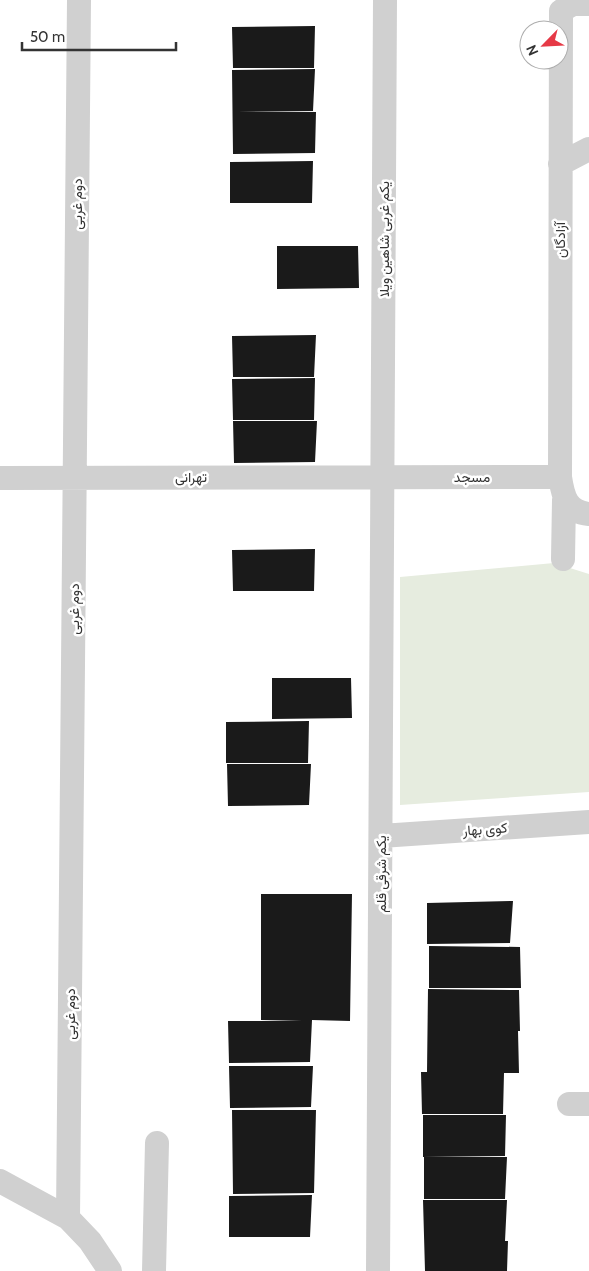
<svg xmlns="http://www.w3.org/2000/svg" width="589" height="1271" font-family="Cabin,Vazirmatn,sans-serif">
<rect width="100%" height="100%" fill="#fff"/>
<path fill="#e6ecdf" d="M554,563L589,574V792L400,805V577Z"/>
<path fill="#1a1a1a" d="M315,26L314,68H233L232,27Z
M315,69L313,111H237L316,112L315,153L233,154L232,70Z
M313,161L312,203H230V162Z
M277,246H358L359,288L277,289Z
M316,335L314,377H233L232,336Z
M315,378L314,420H233L232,379Z
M233,421H317L315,462L234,463Z
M315,549L314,591H233L232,550Z
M272,678H351L352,718L272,719Z
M309,721L308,763H226V722Z
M227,764H311L309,805L228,806Z
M261,894H352L350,1021L312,1020L310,1062L229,1063L228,1021H302L261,1020Z
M513,901L510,943L427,944V903Z
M429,946L520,947L521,988H429Z
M428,989L519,990L520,1031H494H518L519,1073H504L503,1114H422L421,1072H427Z
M229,1066H313L311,1107L230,1108Z
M232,1110H316L314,1193L233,1194Z
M423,1115H506L505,1156L423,1157Z
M424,1157H507L505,1199H424Z
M312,1195L310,1237H229V1196Z
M423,1200H507L505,1241H508L507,1271H425Z"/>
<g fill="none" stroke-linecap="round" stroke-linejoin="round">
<path stroke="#d0d0d0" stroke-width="24" d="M589,4H573L561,11L560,477C563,497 567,512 589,514
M560,164L589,149
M0,478L560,477
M563,559L564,500
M381,836L589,822
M569,1104H589
M0,1181L68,1218L90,1241L110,1271
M68,1218L79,0
M154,1271L157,1143
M378,1271L385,0"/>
</g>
<g text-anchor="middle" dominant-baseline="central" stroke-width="5" stroke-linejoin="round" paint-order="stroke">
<g font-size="14" fill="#333" stroke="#fff">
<text transform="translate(77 204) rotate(-90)">دوم غربی</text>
<text transform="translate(384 239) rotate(-90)">یکم غربی شاهین ویلا</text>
<text transform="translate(560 240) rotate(-90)">آزادگان</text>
<text x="191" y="477">تهرانی</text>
<text x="472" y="477">مسجد</text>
<text transform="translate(74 609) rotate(-90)">دوم غربی</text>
<text transform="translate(485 829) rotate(-4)">کوی بهار</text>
<text transform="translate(381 874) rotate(-90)">یکم شرقی قلم</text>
<text transform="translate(70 1014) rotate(-90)">دوم غربی</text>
</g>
</g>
<g transform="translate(544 45) rotate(246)"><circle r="24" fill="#ffffff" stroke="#adadad"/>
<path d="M0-4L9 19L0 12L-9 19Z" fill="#e63946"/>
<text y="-8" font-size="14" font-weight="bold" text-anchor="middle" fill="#333333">N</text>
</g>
<path d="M22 42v8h154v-8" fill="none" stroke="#333333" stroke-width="2.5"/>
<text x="30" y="42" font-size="15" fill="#333333" stroke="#ffffff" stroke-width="4" paint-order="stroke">50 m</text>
</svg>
